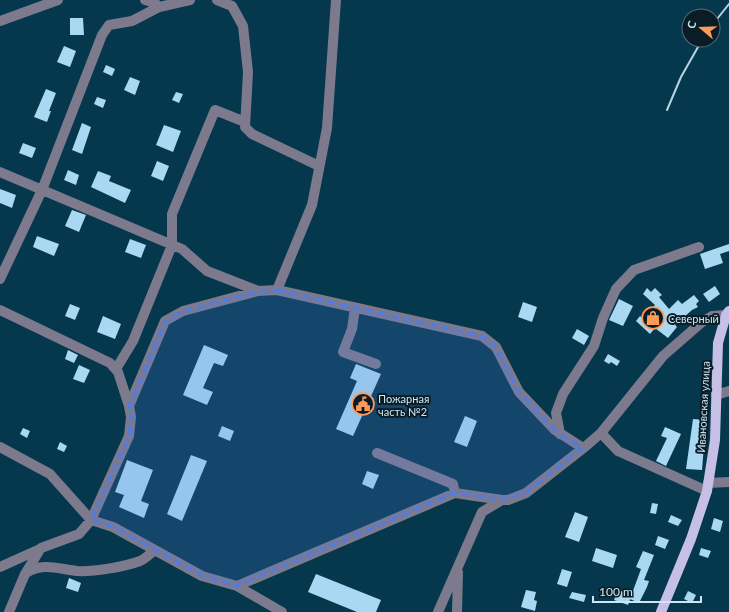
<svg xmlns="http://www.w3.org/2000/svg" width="729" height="612" font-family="Lato,sans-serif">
<rect width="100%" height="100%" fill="#05384d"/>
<path fill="#a8d8f2" d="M70,18H83L84,35H70Z
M64,46L76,51L70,67L57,62Z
M106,65L115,69L112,76L103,72Z
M130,77L140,81L135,95L124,90Z
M46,89L56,93L49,111H51L47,122L34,117Z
M176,92L183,94L179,103L172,100Z
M97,97L106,100L103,108L94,104Z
M82,123L91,127L82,154L72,150Z
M164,125L181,131L173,152L156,145Z
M23,143L36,148L32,158L19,153Z
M157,161L169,166L163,181L151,176Z
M68,170L79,175L76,185L64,180Z
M98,171L111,176L109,181L131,190L125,203L91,187Z
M0,189L16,195L12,208L0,203Z
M72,210L86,215L79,232L65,226Z
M37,236L59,244L54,256L33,247Z
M130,239L146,245L141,258L125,252Z
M729,244V251L720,254L723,263L705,269L700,254Z
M715,286L720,294L709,302L703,294Z
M647,288L651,292L655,288L662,295L659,297L669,309L678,300L682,304L694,295L699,301L696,304L698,307L692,310L675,325L677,327L668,338L655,328L650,334L636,321L640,316L643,319L655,305L643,294Z
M619,299L633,306L623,326L609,320Z
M523,302L537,307L532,322L518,317Z
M70,304L80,308L75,320L65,316Z
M103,316L121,324L115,339L97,332Z
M577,329L589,336L584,345L572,338Z
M204,345L228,355L223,366L214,363L203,388L213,392L207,405L183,395Z
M68,350L78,355L74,363L65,359Z
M608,354L620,361L617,366L611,362L609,364L604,361Z
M356,364L381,374L353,436L336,429L357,381L350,378Z
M79,365L90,370L84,383L73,379Z
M465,416L477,421L467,447L454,442Z
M693,419L706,420L702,470L686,469Z
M222,426L234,431L230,441L218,436Z
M665,427L681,434L666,466L656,461L667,438L661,436Z
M23,428L30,431L27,438L20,434Z
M60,442L67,446L64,452L57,449Z
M191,455L207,461L182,521L167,514Z
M127,460L153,470L141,501L149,504L144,518L119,507L124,495L115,492Z
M367,471L379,475L373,489L362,484Z
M652,503L658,504L656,514L650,513Z
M575,512L588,517L579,542L565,537Z
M671,515L682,520L678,526L668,522Z
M714,518L723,521L720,532L711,529Z
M658,536L669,540L665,549L655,545Z
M596,548L617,555L613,568L592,561Z
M701,548L711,551L708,558L699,555Z
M643,551L654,555L644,580L649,581L647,587L639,603L630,599L641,569L636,567Z
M562,569L572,572L567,587L557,584Z
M316,574L381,600L376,612H357L308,592Z
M69,578L81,583L78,592L66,588Z
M526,590L536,592L534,600L537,601L535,611L521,607Z
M618,590L632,595L628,605L614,600Z
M688,591L696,595L692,603L684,599Z
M572,592L586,595L584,602L569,598Z"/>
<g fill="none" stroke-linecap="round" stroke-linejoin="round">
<path stroke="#7c7a8c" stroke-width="10" d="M145,0L155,3L159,7L190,0
M217,0L232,6L243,26L248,72L245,127L252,134L319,166
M0,21L58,0
M0,172L182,249L207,271L258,291
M0,279L42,190L102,35L109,25L132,21L159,7
M277,290L312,205L327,128L336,0
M355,308L352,329L343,352L376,364
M0,310L110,363L118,372L129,406
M116,369L133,341L172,245V214L215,110L245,122
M716,395L729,391
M601,433L618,451L707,491
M560,434L556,413L563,394L594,346L603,318L616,289L634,270L699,247
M0,447L50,474L91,520L113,527L202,576L237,586L455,493L502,500H508L526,493L586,446L601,433L663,356L702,322L712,316L726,315
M377,453L453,484L455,493
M708,483L729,482
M0,567L40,549
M26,573C43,562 58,569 77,571C93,572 124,567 140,561C145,559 151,553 155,550
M237,586L282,612
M9,612L25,574L41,548L79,534L91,520L129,436L131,417L129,406L165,321L183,311L258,291L277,290L482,336L496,347L519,392L555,430L583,448
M438,612L482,512L502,500
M457,612L458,572"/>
<path stroke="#c6c0e6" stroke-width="10" d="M661,612L691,539L707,491L715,440L718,343L726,315L729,311"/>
<path stroke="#b9d4e2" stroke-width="2" d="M713,24L729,4
M667,110L681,77L702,40"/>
</g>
<path fill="#527ce0" fill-opacity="0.2" stroke="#527ce0" stroke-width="3" stroke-dasharray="8 5" stroke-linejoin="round" d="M277,290L482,336L496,347L519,392L555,430L583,448L526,493L502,500L455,493L237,586L202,576L113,527L91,520L129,436L131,417L129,406L165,321L183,311L258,291Z"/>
<defs>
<g id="shop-ring" transform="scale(1.15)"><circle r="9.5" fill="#0a1d27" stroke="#fe9b59" stroke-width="1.5"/><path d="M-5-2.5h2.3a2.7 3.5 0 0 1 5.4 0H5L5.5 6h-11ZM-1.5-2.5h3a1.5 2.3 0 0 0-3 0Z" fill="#fe9b59"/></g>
<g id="civic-ring" transform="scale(1.15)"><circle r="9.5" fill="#0a1d27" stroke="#fe9b59" stroke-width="1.5"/><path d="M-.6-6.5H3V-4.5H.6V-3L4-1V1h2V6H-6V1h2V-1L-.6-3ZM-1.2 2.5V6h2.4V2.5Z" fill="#fe9b59"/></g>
</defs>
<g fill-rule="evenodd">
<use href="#shop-ring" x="653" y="318"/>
<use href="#civic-ring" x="363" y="404"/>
</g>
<g text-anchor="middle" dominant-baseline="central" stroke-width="4" stroke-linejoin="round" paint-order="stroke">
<g font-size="11" fill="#cee6f3" stroke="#0a1d27" text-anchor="start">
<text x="668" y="318">Северный</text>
<text x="378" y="398">Пожарная<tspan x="378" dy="13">часть №2</tspan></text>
</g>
<g font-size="11" fill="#cee6f3" stroke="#0a1d27">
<text transform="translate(703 407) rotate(-87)">Ивановская улица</text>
</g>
</g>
<g transform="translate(701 28) rotate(289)"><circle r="19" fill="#0a1d27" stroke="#586d79"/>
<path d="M0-3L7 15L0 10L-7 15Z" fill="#fe9b59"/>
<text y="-6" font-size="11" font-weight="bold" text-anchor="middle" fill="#cee6f3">С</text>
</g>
<path d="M593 596v6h108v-6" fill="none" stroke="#cee6f3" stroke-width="2"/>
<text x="599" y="596" font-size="12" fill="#cee6f3" stroke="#0a1d27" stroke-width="3" paint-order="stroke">100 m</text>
</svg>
